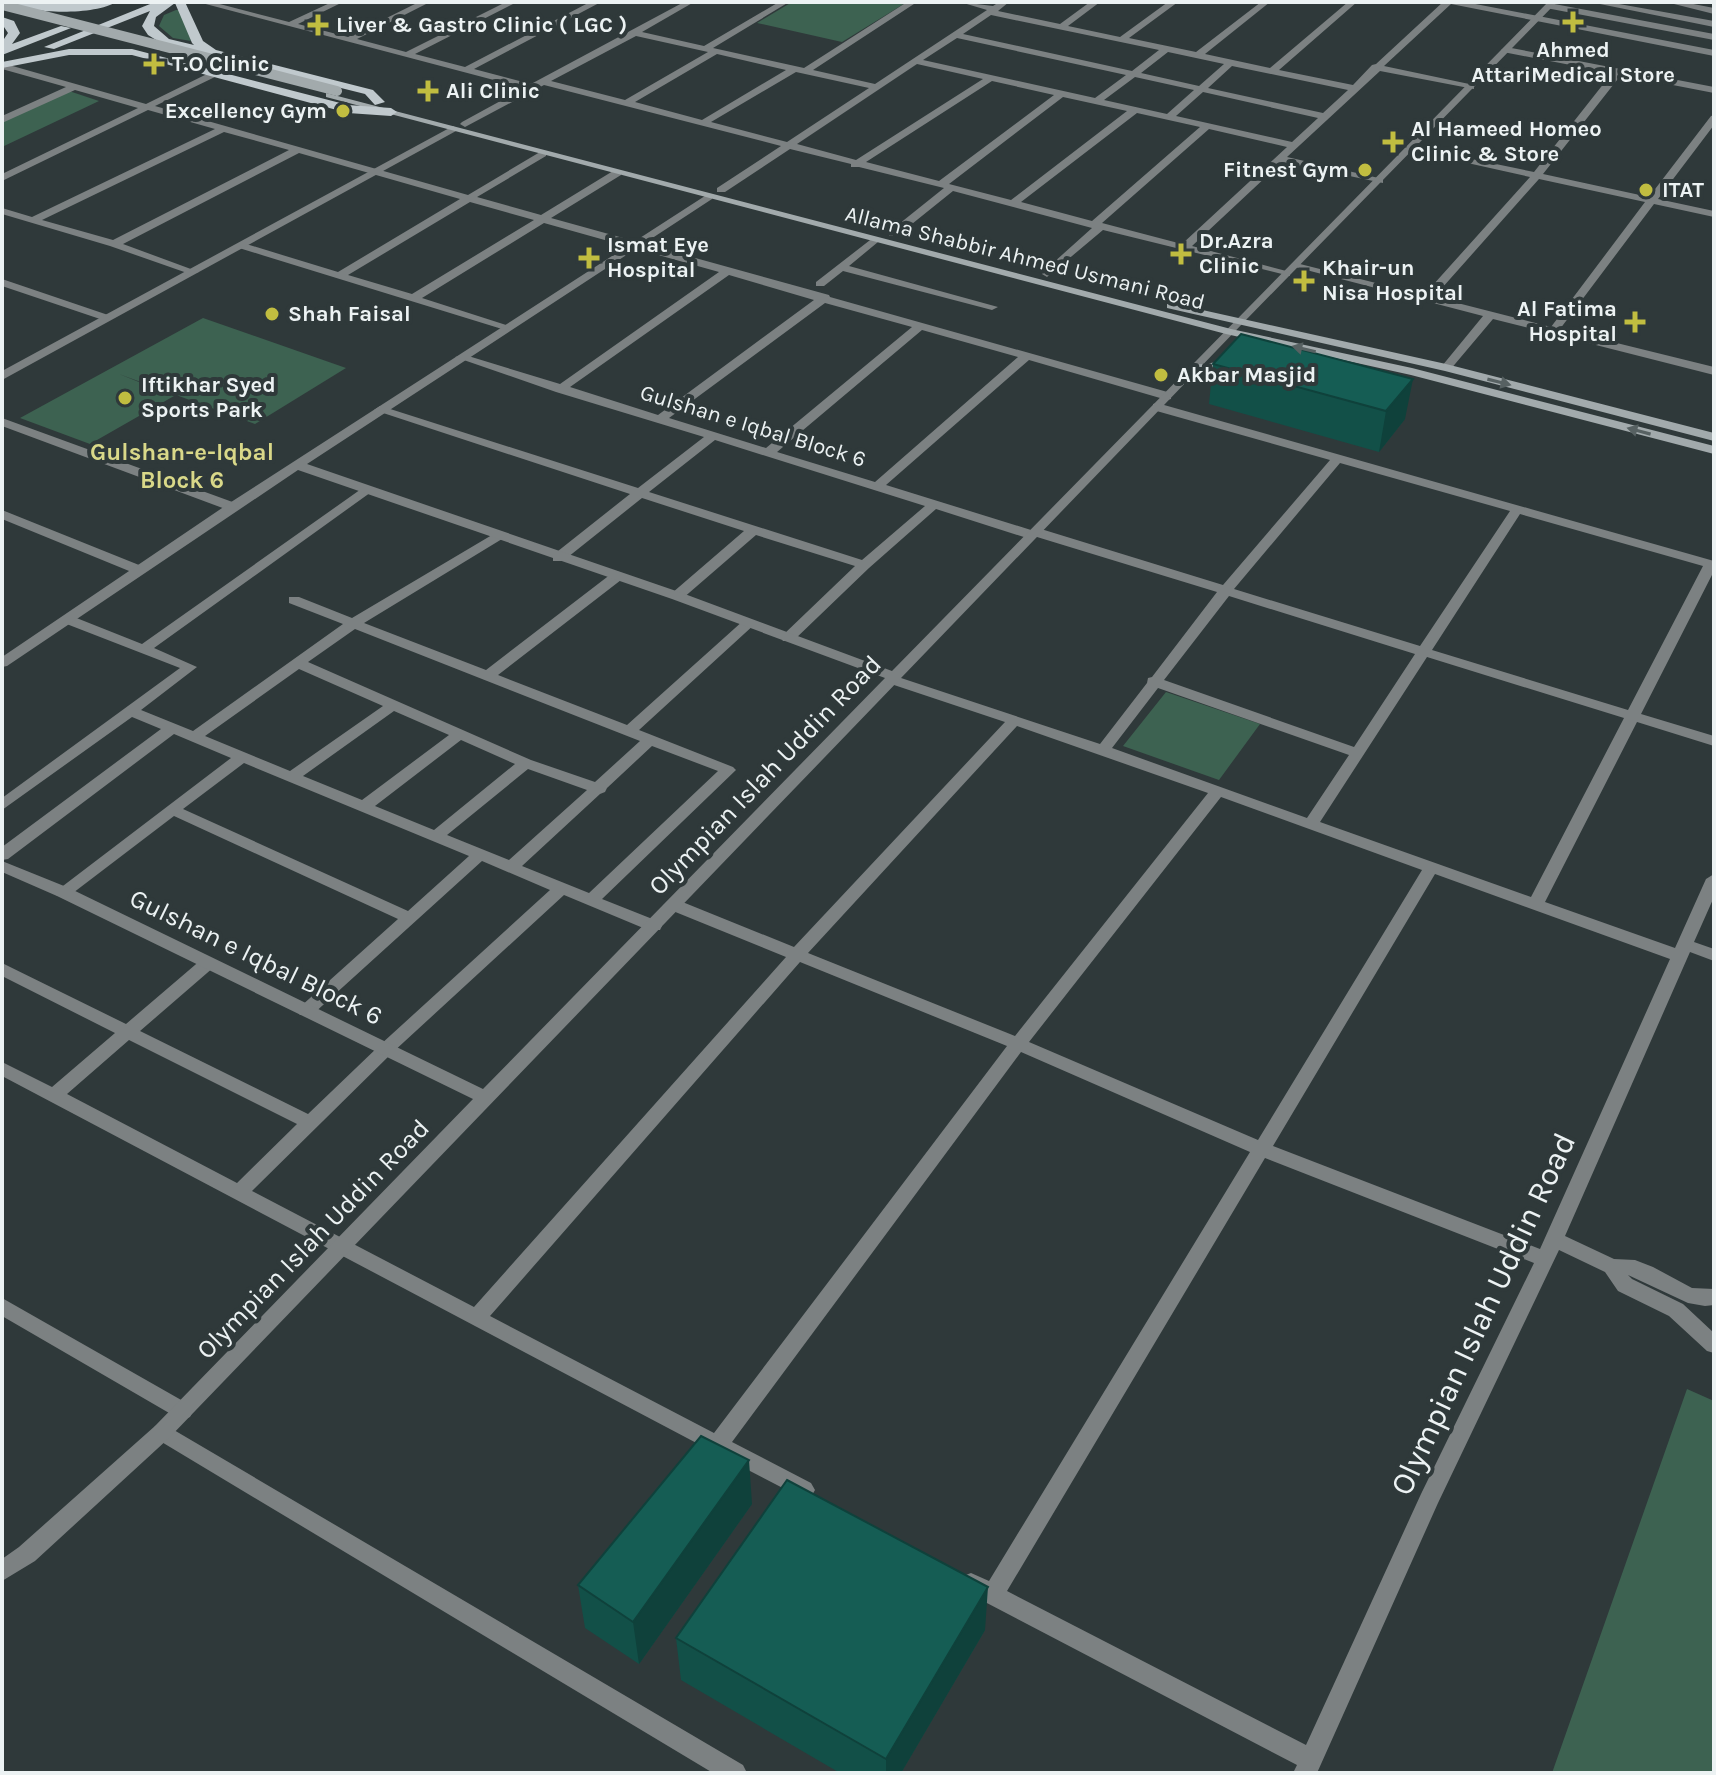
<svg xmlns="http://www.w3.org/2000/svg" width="1716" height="1775" font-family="Karla,sans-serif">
<rect width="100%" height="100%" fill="#2f393a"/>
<path fill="#3d6251" d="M792,2H907L842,42L757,23Z
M176,10H182L191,41L173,38L159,26L164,15Z
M69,91L99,101L2,147V122Z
M203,318L346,368L255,424L119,374L174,396L90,444L20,418Z
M1166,692L1260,724L1219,780L1123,746Z
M1687,1389L1714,1401V1773H1552Z"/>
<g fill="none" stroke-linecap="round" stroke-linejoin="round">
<path fill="#7c8182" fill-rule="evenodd" d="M198,2H212L289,22L332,2H343L298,24L348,37L419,2H430L357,39L406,52L506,2H517L415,54L465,67L590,2H601L474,69L531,84L684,2H694L642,32L704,46L779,2H789L713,48L804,68L907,2H917L813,70L875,84L987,10L960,2L993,6L999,2H1009L998,11L1060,24L1090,2H1100L1068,26L1120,37L1168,2H1178L1129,38L1196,52L1261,2H1270L1205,54L1270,68L1348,2H1357L1279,70L1353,85L1372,65L1376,64L1443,2H1465L1714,50V56L1451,4L1384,66L1474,85V89L1380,71L1287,157L1383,179V183L1282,162L1192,246L1290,272V276L1103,230L1047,277L1042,274L1043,272L1092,228L953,191L897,236H889V232L944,188L859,167H851V164L790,149L725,192H717V188L781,146L544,85L465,127L460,124L462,122L524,88ZM991,15L1159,50L1132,71L963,34ZM636,36L708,52L625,100L551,81ZM957,38L1126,75L1095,98L923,60ZM1168,52L1224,64L1199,86L1141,73ZM717,54L786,70L702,120L635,102ZM917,64L983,79L856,160L797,144ZM1232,66L1348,90L1323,113L1208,88ZM796,72L869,88L787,142L711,122ZM1135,77L1194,90L1167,114L1104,100ZM992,81L1054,95L939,181L866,162ZM1203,92L1318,118L1292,142L1176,116ZM1063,97L1127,111L1011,200L949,184ZM1137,113L1200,127L1092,221L1021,202ZM1209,129L1287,147L1182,244L1102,223Z
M1590,2H1608L1714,21V27Z
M1666,2H1683L1714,8V14Z
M1549,3L1714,34V40L1546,8V4Z
M1506,47L1714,87V93L1621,75L1543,174L1649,197L1711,116L1714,115V125L1658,199L1714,211V217L1654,204L1560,329L1714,367V375L1493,319L1450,370H1442V366L1483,316L1291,266L1296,263L1424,295L1530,177L1409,150V146L1534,172L1612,73L1503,52L1501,50ZM1539,179L1645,202L1551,327L1434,297Z
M2,63L146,104L211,72H217V76L155,106L468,195L540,152H546V156L477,197L541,215L613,171H621V175L551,218L829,295L830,297L1171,393V399L1167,400L1029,360L886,485L1031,530L1041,529L1223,585L1330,460L1153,410V404L1157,403L1714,561V571L1641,714L1714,736V746L1637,722L1545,902L1675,948L1706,879L1714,874V897L1694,942L1714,949V961L1690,952L1565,1236L1614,1259L1635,1260L1653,1267L1692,1288L1714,1289V1305L1705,1306L1688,1303L1628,1275L1632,1279L1683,1304L1714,1333V1353L1707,1351L1669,1316L1618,1291L1605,1272L1559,1250L1438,1503L1317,1773H1293L1297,1765L985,1602L963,1590L960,1583L963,1576L971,1573L989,1581L1250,1152L1021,1052L732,1442L811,1483L815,1490L811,1497L804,1499L721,1456L712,1461L705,1458L702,1452L704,1447L2,1076V1062L52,1087L115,1033L2,976V963L126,1024L202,959H214L216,963L214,967L140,1031L308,1114L380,1045L550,890L482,861L312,1015H300L297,1011L300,1007L398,919L174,816L69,896H57L55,892L231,758L174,734L8,859L2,860V847L161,729L132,717L2,810V798L180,668L64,623L62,620L64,617H74L142,644L364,487H372L374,490L154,648L197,667L141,710L193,731L343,624L289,603V597H299L352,618L497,532L504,536L502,539L364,623L486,670L611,574H621V580L498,675L627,725L744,620H754L756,623L639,730L733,767L736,770L602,899L660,922L662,926L660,930H648L564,895L392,1053L252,1191L474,1307L786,957L668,909L666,905L668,901H680L794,947L1005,722L888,683L886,680L888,677H898L1100,744L1147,683L1148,678L1152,677L1217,592L1037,537L1027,538L936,509L869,568L793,641H783L781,638L783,635L855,566L756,535L682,599H672V593L744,531L642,498L563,561H553V555L630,494L374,410L380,406L384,407L638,488L704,437L556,392L455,357L465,355L560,384L719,272L544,223L422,298L512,327L502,329L239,248L238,246L243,243L338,272L460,199L299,153L123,244L199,272L190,274L110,246L2,214V208L32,217L215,129L148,110L2,181V174L138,108L75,90L2,123V116L66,87L2,69ZM224,132L289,150L113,240L42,220ZM470,202L534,220L412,294L348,275ZM729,275L814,300L658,415L570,387ZM825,303L912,327L766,448L669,418ZM922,330L1018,357L875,482L777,452ZM715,440L925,506L862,560L649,492ZM1340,463L1510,511L1420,646L1234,589ZM1520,514L1703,566L1628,710L1432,650ZM1229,596L1415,654L1354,747L1164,680ZM355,629L640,741L595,782L531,760L308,662ZM1427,657L1624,718L1531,897L1320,822ZM299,669L383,706L290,771L205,736ZM1158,688L1349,755L1307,818L1112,748ZM394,711L449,735L362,800L303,776ZM1017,726L1208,793L1015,1036L808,953ZM461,740L515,764L434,830L375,806ZM652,746L718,771L589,893L522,866L600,794L605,792L607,788ZM244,763L469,856L408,911L183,809ZM528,769L587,790L509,860L447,835ZM1221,797L1422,870L1258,1140L1029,1042ZM1435,874L1670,959L1540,1249L1273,1146ZM800,962L1007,1046L714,1433L490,1316ZM129,1040L297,1124L237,1183L67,1094ZM1265,1158L1534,1263L1421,1494L1306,1745L1007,1591Z
M874,237L878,238V242L849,266L998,307L992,310L843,271L824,286H816V282Z
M2,279L111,316L113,318L103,320L2,286Z
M2,418L238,504L239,507L238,510H228L2,426Z
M2,510L144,567L146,570L139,574L134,573L2,519Z
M2,1298L190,1405L193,1411L190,1417L183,1420L176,1417L2,1316Z
M162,1423L743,1765L747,1773H713L155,1438L152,1432L155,1426Z"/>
<path fill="#7c8182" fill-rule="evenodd" d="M1548,2H1557L1243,323L169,1438L35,1561L2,1581V1559L19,1547L155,1426L473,1099L57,896L2,872V861L69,888L483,1089L885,678L672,599L298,470L7,666L2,667V657L228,504L708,194L713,197L712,199L307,464L682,593L892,671Z
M453,126L458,129L456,131L2,380V371Z"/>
<path fill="#a2aaac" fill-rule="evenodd" d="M326,93L1231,329L1412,368L1714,446V454L1411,375L1226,334L326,97Z
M1171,303L1446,364L1714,433V441L1445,371L1167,308V304Z
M1235,360L1239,361V365L1194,373L1188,369L1194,365Z"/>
<path fill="#c0c9cd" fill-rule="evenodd" d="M10,2H116C96,15 30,15 10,2Z
M155,2H185L203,41L216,50L373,90L385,102L375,105L365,94L161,43L148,35L142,26L150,11L54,49L44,47ZM175,3L192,43L194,45L169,39L154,26L156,17Z
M2,17L14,21L20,33L12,44L61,26L71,28L2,55V42L8,33L2,24Z
M69,49H132L348,105L391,108L397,112L391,116L348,113L132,55H69L2,68V62Z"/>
<path stroke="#a2aaac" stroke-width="10" d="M2,5L337,91"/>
</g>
<path fill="#125048" d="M1241,334L1405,419L1379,452L1209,404L1213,364Z
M752,1504L639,1664L585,1628L578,1585Z
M985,1630L901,1773H840L681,1680L676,1638Z"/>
<path fill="#0f413b" d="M1413,379L1405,419L1379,452L1386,411Z
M749,1460L752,1504L639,1664L633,1622Z
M988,1587L985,1630L901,1773H886V1759Z"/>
<path fill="#155d54" stroke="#0f413b" stroke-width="2" d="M1241,334L1413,379L1386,411L1213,364Z
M701,1436L749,1460L633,1622L578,1585Z
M787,1480L988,1587L886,1759L676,1638Z"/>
<defs><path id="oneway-solid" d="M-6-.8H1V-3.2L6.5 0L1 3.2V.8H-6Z" transform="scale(2)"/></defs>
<g fill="#576162">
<use href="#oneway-solid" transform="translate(1304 349) rotate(-167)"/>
<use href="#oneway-solid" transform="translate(1499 382) rotate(14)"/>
<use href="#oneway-solid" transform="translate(1639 431) rotate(-165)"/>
</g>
<g fill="#c1bd40" stroke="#2f393a" stroke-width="3">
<path d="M1569 10h8v8h8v8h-8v8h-8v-8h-8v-8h8z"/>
<path d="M314 13h8v8h8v8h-8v8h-8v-8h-8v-8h8z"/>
<path d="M150 52h8v8h8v8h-8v8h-8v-8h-8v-8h8z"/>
<path d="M424 79h8v8h8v8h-8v8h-8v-8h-8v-8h8z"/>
<circle cx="343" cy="111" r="8"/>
<path d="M1389 130h8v8h8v8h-8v8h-8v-8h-8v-8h8z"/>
<circle cx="1365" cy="170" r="8"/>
<circle cx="1646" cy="190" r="8"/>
<path d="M1177 242h8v8h8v8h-8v8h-8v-8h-8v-8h8z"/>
<path d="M585 246h8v8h8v8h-8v8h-8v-8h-8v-8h8z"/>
<path d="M1300 269h8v8h8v8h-8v8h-8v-8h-8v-8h8z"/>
<circle cx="272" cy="314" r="8"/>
<path d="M1631 310h8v8h8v8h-8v8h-8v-8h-8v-8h8z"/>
<circle cx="1161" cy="375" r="8"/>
<circle cx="125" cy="398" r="8"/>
</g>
<g text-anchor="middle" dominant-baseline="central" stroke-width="8" stroke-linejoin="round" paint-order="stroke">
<g font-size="22" font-weight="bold" fill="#ecf2f3" stroke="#2f393a" text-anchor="start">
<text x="336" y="25">Liver &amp; Gastro Clinic ( LGC )</text>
<text x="1573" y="50" text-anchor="middle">Ahmed<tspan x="1573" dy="25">AttariMedical Store</tspan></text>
<text x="172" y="64">T.O Clinic</text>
<text x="446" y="91">Ali Clinic</text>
<text x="327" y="111" text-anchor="end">Excellency Gym</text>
<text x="1411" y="129">Al Hameed Homeo<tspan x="1411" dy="25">Clinic &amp; Store</tspan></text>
<text x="1349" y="170" text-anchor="end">Fitnest Gym</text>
<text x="1662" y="190">ITAT</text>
<text x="1199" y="241">Dr.Azra<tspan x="1199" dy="25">Clinic</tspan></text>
<text x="607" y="245">Ismat Eye<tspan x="607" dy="25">Hospital</tspan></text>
<text x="1322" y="268">Khair-un<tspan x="1322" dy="25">Nisa Hospital</tspan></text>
<text x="1617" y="309" text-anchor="end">Al Fatima<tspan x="1617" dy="25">Hospital</tspan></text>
<text x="288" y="314">Shah Faisal</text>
<text x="1177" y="375">Akbar Masjid</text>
<text x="141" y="385">Iftikhar Syed<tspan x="141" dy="25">Sports Park</tspan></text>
</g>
<g font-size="22" fill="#ecf2f3" stroke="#2f393a">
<text transform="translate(1025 258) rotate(14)">Allama Shabbir Ahmed Usmani Road</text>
<text transform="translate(753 426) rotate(17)">Gulshan e Iqbal Block 6</text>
</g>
<g font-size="24" font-weight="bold" fill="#d9d889" stroke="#2f393a">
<text x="182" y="452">Gulshan-e-Iqbal<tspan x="182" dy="28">Block 6</tspan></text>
</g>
<g font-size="26" fill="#ecf2f3" stroke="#2f393a">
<text transform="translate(765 775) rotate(-46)">Olympian Islah Uddin Road</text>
<text transform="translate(256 957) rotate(26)">Gulshan e Iqbal Block 6</text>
<text transform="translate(313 1239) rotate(-46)">Olympian Islah Uddin Road</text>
</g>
<g font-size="32" fill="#ecf2f3" stroke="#2f393a">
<text transform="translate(1483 1314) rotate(-65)">Olympian Islah Uddin Road</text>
</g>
</g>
<rect width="1716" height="1775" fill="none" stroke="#ecf2f3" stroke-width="8"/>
</svg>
